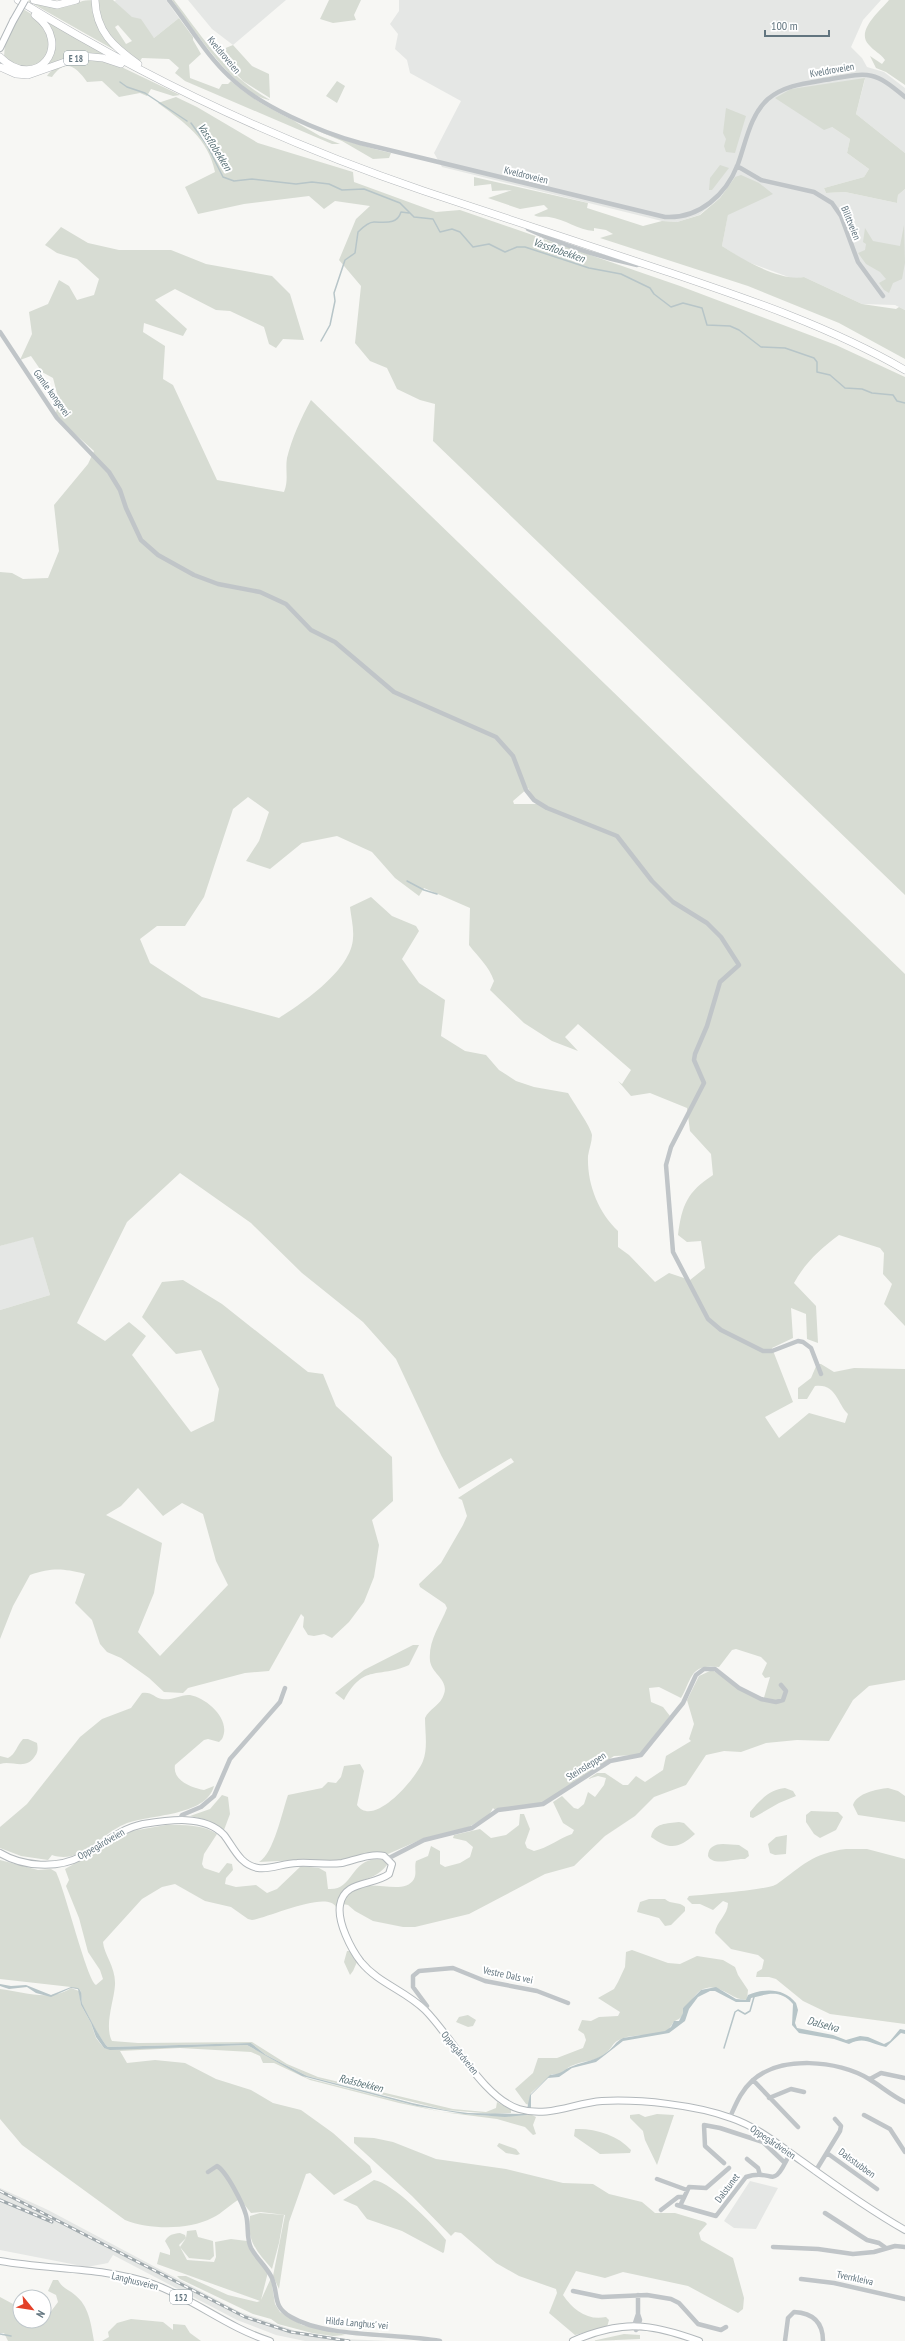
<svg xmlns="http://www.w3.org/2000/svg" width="905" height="2341" font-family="'PT Sans Narrow',sans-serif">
<rect width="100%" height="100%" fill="#f7f7f4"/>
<path fill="#e5e7e5" d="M116,0H166L179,18L154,38L113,3Z
M188,0H286L233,45L212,29Z
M399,0H881L863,20L851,47L862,58L867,67L884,72L905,88V153L856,114L865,79L832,127L850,139L847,153L869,169L864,177L824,188L826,193L845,192L897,203L898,195L905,189V310L895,305L862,304L804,277L794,279L745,261L722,246L735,177L720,198L699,215L677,222L662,221L442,167L434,153L461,101L410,73L407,60L395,49L398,34L390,24L399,11Z
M33,1236L50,1295L0,1310V1246Z
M750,2181L778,2188L756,2229L734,2228L724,2221Z
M0,2188L48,2210L240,2312L296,2331L345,2339L388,2341H305L276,2335L237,2320L113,2255L108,2263L87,2267L0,2250Z"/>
<path fill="#d7dcd3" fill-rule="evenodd" d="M30,0C42,4 56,9 68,6C80,3 80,0 93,0L94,8L118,52L28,1Z
M97,0H113L132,17L141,19L154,38L179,18L193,37V40L201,54L189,65L190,78L219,89L222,84H228L231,81C273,118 337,140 391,153L389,158L373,159L342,141L294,121L320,136L340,144H332L185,81L175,73L179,68L169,59L142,58L140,61L126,53L103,27ZM118,25L132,41L126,44L115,27Z
M172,0H174C204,39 226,75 270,100C239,98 190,25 172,0Z
M329,0H361L354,15L356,20L333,23L320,19Z
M889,0H905V85L886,72L876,68L870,56L882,64L885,60C880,53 874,51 869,45C855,31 880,11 889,0Z
M23,9L33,15L49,35V52L37,66L18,67L4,57L5,43Z
M44,20L117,60L94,54L43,67C60,49 59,39 44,20Z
M233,45L252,66L269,74L270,98L243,81L216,52Z
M85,59L111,62L180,95L173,96L151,89L147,96L140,93L119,97L102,81L87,82C77,68 66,57 52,77L47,76C55,64 72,62 85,59Z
M865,78L856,114L905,153V189L898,195L897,203L845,192L826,193L824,188L864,177L869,169L847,153L850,139L832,127L824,130L775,98L791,89Z
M337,81L345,86L337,103L326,96Z
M176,97L197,107L258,143L353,172L354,182L436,212L460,210L680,286L836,345L905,377V895L433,441L435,404L420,400L397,389L387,368L370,361L355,343L361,286L339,260L356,219L370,206L335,201L324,209L309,196L244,204L198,214L185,187L215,172C208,138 185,123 158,103Z
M726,108L746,116L735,153L726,152L724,146L726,139L723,133Z
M720,165L729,168L712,190H709L710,178Z
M741,175L759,183L773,194L728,215L722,246C742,259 780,282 804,277L862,304L896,309L899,307L905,310V359L839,323L748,286L600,238L613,234L606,230L594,228V231C578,230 565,219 549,217C543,216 539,218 534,215L548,209L544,205L520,209L488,198L512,190L492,191L491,184L474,186V177L588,203L587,208L643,226L662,221L677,222L700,215L720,198L735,177Z
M904,225L905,263L902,279L893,283L889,293L884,290L879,283L886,279L880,272L866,264L858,253L865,250L866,244L863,242L865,228L873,241L900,246Z
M61,227L88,243L119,250H171L206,264L272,276L290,294L304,340L283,339L276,348L269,344L264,327L230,311L216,310L175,289L155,300L187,329L183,336L144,323L143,332L165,346L163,379L173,385L217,480L284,492C289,480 285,470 287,458C292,438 301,418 311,400L905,974V1326L884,1304L892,1284L883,1274L884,1253L880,1248L839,1235C821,1248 805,1263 794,1283L816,1306L818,1343L807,1339L806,1314L791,1308L793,1338L772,1348L793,1402L765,1417L779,1438L809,1413L845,1423L848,1414C837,1403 836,1383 815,1386L807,1399H798V1388L811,1378L817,1364H821L834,1372L854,1368L905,1369V1680L869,1686L853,1700L829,1741L797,1740L766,1743L741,1752L724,1751L706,1755L686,1785L654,1797L635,1816L605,1836L574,1866L545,1874L469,1914L415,1927H403L373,1921L355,1911L348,1905L343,1904C355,1867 401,1901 414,1879C417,1873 414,1867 416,1861L428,1856L431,1846L440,1851V1864L445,1867L460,1863L470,1857L473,1847L466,1841L453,1838L454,1835L480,1829L491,1838L506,1835L519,1825L520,1814H524L530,1829L525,1843L527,1848L534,1851C548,1848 558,1839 572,1834L574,1830L563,1823L553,1802L562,1796L574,1808L578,1809L584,1804L588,1792L595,1797L604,1785L606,1778L598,1776L588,1779L597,1773H605L623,1785H628L636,1776L645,1782L663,1770L666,1756L691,1741L689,1739L694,1724L687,1700L699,1676L712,1670L763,1701L770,1677L765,1678L762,1674L767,1663L761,1657L736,1649L732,1650L719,1667C690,1663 692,1679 681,1698L659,1687L649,1688L651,1702L663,1707L670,1716L639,1755L614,1756L545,1802L495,1810L493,1808L489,1815L469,1827L420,1840L388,1854L377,1852L332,1862L299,1860L259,1862C274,1853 282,1812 288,1795L322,1788L328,1782L336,1783L341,1777L344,1766L360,1764L364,1771L357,1805C374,1829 417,1777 423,1761C428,1748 425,1732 425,1718C429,1709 441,1705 444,1694C449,1680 432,1674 430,1661C428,1641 440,1626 447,1608L445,1604L420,1587L419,1584L441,1563L463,1525L467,1516L462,1500L458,1498L514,1462L511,1458L459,1489L441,1455L396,1359L363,1322L302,1273L251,1223L180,1173L127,1222L77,1323L105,1341L129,1322L146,1336L132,1355L191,1432L214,1421L219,1389L201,1350L176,1354L142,1317L162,1282L183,1280L222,1304L308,1372L323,1374L336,1406L392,1457L393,1501L372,1520L379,1545L374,1577L364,1602L349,1622L332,1638L324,1634L314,1636L308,1635L303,1627L304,1617L301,1614L269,1671L245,1673L188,1688L183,1693L164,1692L149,1678L121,1658L107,1652L100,1644L92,1620L75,1603L85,1574C61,1568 52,1568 30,1575L13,1606L0,1639V1310L50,1295L33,1237L0,1246V572L12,573L23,579L48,578L59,551L54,505L88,464L94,451L55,416L59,401L53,378L42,372L31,356L20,360L32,334L29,312L48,304L59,280L69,286L77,300L94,295L99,279L77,259L57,253L45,245ZM528,788L537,804H514L513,801ZM248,797L269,812L259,841L246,861L270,869L302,843L337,836L372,852L395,878L419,896L424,888L470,908L469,945C478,957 489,966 494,981L490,990L524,1023L552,1041L578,1051L565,1037L578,1024L631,1070L622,1084L618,1081L631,1096L650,1093L687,1108L690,1131L711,1154L713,1175C687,1192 682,1205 678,1235L687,1242L701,1241L705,1268L690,1280L669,1273L655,1282L629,1255L618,1247V1231C598,1212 587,1184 588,1156C589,1149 592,1142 592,1135C591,1127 573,1102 568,1093L534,1087L516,1081L499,1070L486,1055L465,1051L441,1036L445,1000L419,983L402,959L419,931L416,926L392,916L371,897L350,907C351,917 354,928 353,938C352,969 303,1003 279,1018L202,997L150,963L140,939L157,926H185L204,897L233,809ZM138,1488L163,1516L182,1503L203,1514L216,1561L228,1585L160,1656L138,1632L154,1593L162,1543L106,1515L121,1506Z
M413,1645H419L409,1665C378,1679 364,1663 344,1700L335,1693L364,1670Z
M142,1693C151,1691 155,1698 162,1699C172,1701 181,1694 190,1695C207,1698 232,1720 222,1739L219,1742L208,1739L204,1740L175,1765C172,1781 193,1788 204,1790L214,1786C206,1817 149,1814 125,1824C100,1834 81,1865 52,1855L48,1860L21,1856L0,1848V1827L27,1804L80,1737L102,1719L131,1708Z
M23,1739H28L37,1743C38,1748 38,1752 35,1756C26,1771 12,1760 0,1764V1756L8,1758C16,1754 17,1745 23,1739Z
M785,1788L793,1791L796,1796L779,1803L753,1818L750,1817V1812C759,1801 770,1789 785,1788Z
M888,1788L898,1791L905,1796V1822L858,1815L853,1805C857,1793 877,1789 888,1788Z
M222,1795L228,1797L230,1814L224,1830L207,1820L190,1816L210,1809Z
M811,1811L838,1812L843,1817L836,1830L820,1838L814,1834L806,1822V1815Z
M679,1822L684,1823L695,1834C679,1849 669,1850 651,1837C654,1822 667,1824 679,1822Z
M166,1825C184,1825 202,1824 217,1834L204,1854L202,1864L204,1868L219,1873L227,1863L232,1864L233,1870L226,1878L225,1884L236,1887L256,1885L267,1893L277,1889L301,1866L319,1868L326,1872L328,1889C356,1891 349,1853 386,1860L387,1865C371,1886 346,1875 336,1907C327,1890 268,1918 252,1920L248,1919L231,1907L205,1901L175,1884L162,1887L142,1899L103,1942C104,1955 116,1967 115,1985C114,2001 104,2026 112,2041L138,2043L252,2042L287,2064L318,2077L453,2109L486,2112L496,2108L497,2102L511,2110V2113L495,2114L445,2110L307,2076L266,2055L251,2043L108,2047C103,2044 83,2008 82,2003C81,1998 82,1994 80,1990L71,1987L0,1979V1860L38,1870L51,1869L56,1872C65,1890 87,1980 96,1985L103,1979L100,1970L88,1952L79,1918L66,1886L69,1880L65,1869L132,1831Z
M787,1835L786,1854L775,1855L770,1853L768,1844L776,1837Z
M723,1844L739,1845L748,1851L749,1856L745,1859C735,1858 713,1867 708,1856C708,1847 715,1844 723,1844Z
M846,1849H867L905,1859V2024L830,2014L803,2001L776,1979L769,1977H756L757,1972L762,1969L764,1960L758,1955L731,1949L715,1933C716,1922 728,1915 728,1903L723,1901L713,1910L700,1904H692L687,1899L689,1896C702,1895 769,1890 777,1884C802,1866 813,1853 846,1849Z
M649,1899H665C671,1905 679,1901 685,1907V1911L671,1925L665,1926L659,1918L637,1912L640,1902Z
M632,1950L668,1963L680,1964L697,1956L723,1960L735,1967L738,1975L748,1990L747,2000C731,2000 720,1982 703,1989C694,1993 691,2005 683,2008C684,2017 681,2018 675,2021C672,2023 671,2027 668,2030C653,2038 632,2032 617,2041C613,2043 611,2049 607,2052C595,2063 583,2060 571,2066C563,2070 562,2076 552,2074L531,2093L529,2105L526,2104L515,2089L533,2073L538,2058H557L583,2048L586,2040L584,2034L578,2030L582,2020L591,2021L599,2017L618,2016L620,2012L598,1998L614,1989L618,1982L625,1967L626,1952Z
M347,1951H350L357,1962L353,1971L350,1975L344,1962Z
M71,1988L79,1991L81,2005L91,2023L96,2038L104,2048L118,2049L247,2045L307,2078L417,2106L442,2112L490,2116L532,2115L536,2117L533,2125L536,2134L533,2135L525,2127L497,2119L442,2112L399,2103L310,2080L274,2063H263L260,2056L251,2052L180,2048L120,2051L127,2063L155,2060L185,2063L216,2079L251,2090L273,2103L301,2110L333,2133L370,2166L372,2172L370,2174L334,2195L310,2173L306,2174L289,2222L279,2289L273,2276L285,2215L261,2212L251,2213L240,2199C230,2204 223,2213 212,2218C189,2230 150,2230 125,2220L22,2145L0,2119V1989C24,1992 50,2002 71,1988Z
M468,2015L476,2020L473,2026L468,2027L456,2022L459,2017Z
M639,2114L645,2117L657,2114L674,2115L657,2165L645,2140L643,2131L630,2118V2115Z
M575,2129C594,2128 618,2135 631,2150L630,2153L600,2154L574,2136Z
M354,2137L374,2138L393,2142L436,2159L506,2169L563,2183L593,2184L609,2194L642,2202L655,2213H675L705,2222L707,2224L699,2233L701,2240L733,2258L744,2298L743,2309L738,2313L688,2286L623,2272L605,2278L576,2271L563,2295C573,2310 588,2321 606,2317L609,2320L607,2327L575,2335L549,2313L557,2293L556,2289L519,2276L496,2263L461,2233L455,2232L451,2236L412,2196L354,2143Z
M499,2143L516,2149L520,2154L517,2155L506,2153L497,2146Z
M374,2180C393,2183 433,2224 446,2240L444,2252L443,2253L402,2231L367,2219L357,2206L343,2200Z
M260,2213L284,2215L279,2243L272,2269C257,2252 246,2240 250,2216Z
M196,2230L198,2237L213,2241L214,2256L210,2260L189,2258L180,2247L186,2238L187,2231Z
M180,2233L185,2235L186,2238L179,2245L187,2260L214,2262L216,2257L215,2242L231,2239L247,2241L268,2272L261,2300L271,2278L275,2304L280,2312L302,2325L346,2335L333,2336L312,2333L278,2324L271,2319L253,2314L180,2279L177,2276H186L228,2295L257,2302L260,2301L157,2264L160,2252L170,2255V2250L165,2241C169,2234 173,2234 180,2233Z
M53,2280H58C62,2288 68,2289 75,2295C89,2306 91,2324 94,2341H8L4,2333H0V2297L13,2304L22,2296L20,2297V2321H44V2314H49L58,2302L56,2295L48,2291Z
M131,2319L163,2322L173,2330V2324L185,2325L190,2333L201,2341H102L109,2337L108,2332L117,2323Z
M624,2334L640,2335V2339L592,2341Z"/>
<path fill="#b7c5c8" d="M0,1984L11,1986L26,1985L51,1995L71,1987L78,1988C83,1992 81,1997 82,2003C84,2008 103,2044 108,2047L251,2043L266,2055L307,2076L412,2103L445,2110L468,2113L526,2114L530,2095L550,2075C566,2073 561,2070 573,2066C585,2061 596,2061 607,2052C614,2047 615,2042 623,2038L665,2031L671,2027L674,2021H679L683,2013V2008L701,1990L716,1987L736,1999L746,2000L748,1995C765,1988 784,1988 796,2003L798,2010L795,2023L797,2028L833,2035L846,2040L860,2036L868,2037L884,2044L890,2041L900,2029L905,2030V2034L901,2033L886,2047C870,2044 865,2036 849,2044L834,2039L799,2033L792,2025L793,2004C780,1989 768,1994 751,1998L750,2002H736L715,1991H710L698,1997L689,2009L685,2021L669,2033L623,2041L596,2062L572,2068L559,2077L548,2078L531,2095V2108L527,2115L505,2117L464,2114L417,2106L302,2076L247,2045L110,2050L104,2048L96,2037L91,2023L81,2005L78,1989L71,1988L51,1997L36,1993L27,1987L9,1989L0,1986Z"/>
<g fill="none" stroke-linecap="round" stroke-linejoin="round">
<path stroke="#b7c5c8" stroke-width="1.5" d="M120,82L127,87L145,93L187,121
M191,123L207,145L223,177L234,181L252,179L296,184L312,182L329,184L342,190L364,189L400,203L414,217L433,219L440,232L452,229L460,232L473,247L489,244L505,252L517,247H525L589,268L621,274L650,288L654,294L671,307L683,303L702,308L707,325L730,326L739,330L761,347L785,348L814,358L817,362V372L830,375L845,388L862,389L872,393L893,395L897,401L905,403
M321,341L330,325L335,301L334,293L345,260L355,253L358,232C362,228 369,222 374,222C385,222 397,225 401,212L409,213
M407,881L424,890L437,894
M724,2048L735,2012L738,2010L745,2014L750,2011L754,1997
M0,2334L11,2336"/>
<g stroke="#b2b8bb" stroke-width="8">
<path id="major" d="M0,48L13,21
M0,1853C23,1867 58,1869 82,1856C103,1845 119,1829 143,1824C168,1820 205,1814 224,1835C234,1848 240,1865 258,1868C270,1870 284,1863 297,1863C312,1862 327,1865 342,1863C355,1860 371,1853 384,1856L392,1864L389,1874C373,1886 344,1880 340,1905C337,1922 351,1949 361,1962C378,1983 406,1991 425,2010C453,2038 483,2098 519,2109C548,2118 574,2103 602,2101C640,2099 696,2105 731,2118C758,2127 780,2146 803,2162C836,2186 870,2210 905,2230
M0,2261C50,2270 104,2267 153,2284C194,2299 228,2328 270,2341
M573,2341C622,2320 650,2323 699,2341"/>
</g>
<g stroke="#b4b8bb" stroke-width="8">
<path id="highway" d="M18,0C146,79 282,143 424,191C505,218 587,245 668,272C748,299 831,327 905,370
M34,0L57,5L76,0
M95,0C96,32 114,47 138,64
M0,57C36,93 75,45 35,15
M0,67L16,74L28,75L82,56L103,58L121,64"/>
</g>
<path stroke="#c0c5c8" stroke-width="4.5" d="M169,0C189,25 206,55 230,77C259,106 320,132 360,143L665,217C699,219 726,195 738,164C746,142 750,115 768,99C786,84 809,83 831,79C870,72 874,71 905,97
M737,166L761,180L814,192L832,203L841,216L858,262L883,296
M528,229C562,245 599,257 637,265
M0,332L57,418L109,472L120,490L126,508L141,540L158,555L194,575L218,584L260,592L286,604L311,630L335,642L394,692L496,737L513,756L526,790L534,800L547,808L617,836L652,881L673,902L707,923L721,937L739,965L720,982L707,1026L695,1054L694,1060L704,1083L671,1147L666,1165L673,1252L708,1319L721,1330L763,1351H772L798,1341L803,1342L811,1348L821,1374
M179,1821L182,1815L201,1807L214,1796L230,1759L280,1702L285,1688
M389,1858L424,1840L472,1828L498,1810L543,1804L610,1761L641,1755L683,1703L696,1675L704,1669H715L739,1688L761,1699L776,1702L783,1700L786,1691L781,1685
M424,2009L427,2006L413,1987V1976L419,1971L453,1968L485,1981L537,1991L568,2003
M870,2079L881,2073L905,2078
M753,2080L798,2127
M769,2098L791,2089L804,2092
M864,2115L890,2129L905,2152
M730,2117C736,2104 741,2091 752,2081C780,2055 838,2060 869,2079C881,2086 892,2096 905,2102
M827,2153L877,2189
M747,2159L758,2168L760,2175
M724,2163L705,2146L704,2125L720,2128L763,2142L785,2163
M208,2172L217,2166C227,2172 243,2204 246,2215C249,2226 246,2238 251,2248C257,2259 267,2267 272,2278C279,2296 272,2306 291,2317C326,2338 398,2333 440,2341
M815,2172L840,2131L841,2126L835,2119
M657,2179L687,2190
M677,2205L716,2216L746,2177C775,2167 771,2194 790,2153
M680,2206L689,2187L706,2188L729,2168
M661,2210L678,2197H683
M825,2213L867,2240L879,2243L886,2248
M773,2247L818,2249L853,2254L874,2252L895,2246L905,2247
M801,2279L834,2283L905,2299
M573,2291L602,2297L647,2295L671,2299L679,2303L698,2324L721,2330L726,2327
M637,2329L640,2320L638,2314
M636,2330L634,2326L638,2314V2295
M785,2341L788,2318L794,2312C813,2313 823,2322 823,2341"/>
<use href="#major" stroke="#fff" stroke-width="6"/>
<use href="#highway" stroke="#fff" stroke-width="7"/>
<g stroke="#9fa8ac" stroke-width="3">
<path id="rail" d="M0,2191L245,2317L291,2332L349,2341
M0,2200L52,2222"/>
</g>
<use href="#rail" stroke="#fff" stroke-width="1.5" stroke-dasharray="4.5" stroke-linecap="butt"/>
<g stroke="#b2b8bb" stroke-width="8" stroke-linecap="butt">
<path id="major-bridge" d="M13,21L25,0"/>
</g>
<use href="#major-bridge" stroke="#fff" stroke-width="6"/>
</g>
<g text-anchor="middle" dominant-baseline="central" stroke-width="4" stroke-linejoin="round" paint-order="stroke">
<g fill="#fff" stroke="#919ea5" stroke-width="1">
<rect x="64" y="51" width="24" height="14" rx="3"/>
<rect x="170" y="2290" width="22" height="14" rx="3"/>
</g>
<g font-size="9" font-weight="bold" fill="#62757f">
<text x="76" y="58">E 18</text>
<text x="181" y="2297">152</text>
</g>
<g font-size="10" fill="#62757f" stroke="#fff">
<text transform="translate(224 55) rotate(50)">Kveldroveien</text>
<text transform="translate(832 70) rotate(-10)">Kveldroveien</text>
<text transform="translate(526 175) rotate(14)">Kveldroveien</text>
<text transform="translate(851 223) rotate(68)">Bilittveien</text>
<text transform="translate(52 393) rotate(54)">Gamle kongevei</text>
<text transform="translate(586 1766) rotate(-32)">Steinsleppen</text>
<text transform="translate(101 1844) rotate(-30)">Oppegårdveien</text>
<text transform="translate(508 1975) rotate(12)">Vestre Dals vei</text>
<text transform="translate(460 2053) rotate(51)">Oppegårdveien</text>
<text transform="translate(773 2142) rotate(34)">Oppegårdveien</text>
<text transform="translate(857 2163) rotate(36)">Dalsstubben</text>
<text transform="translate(727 2188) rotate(-53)">Dalstunet</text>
<text transform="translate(855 2278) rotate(12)">Tverrkleiva</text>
<text transform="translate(135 2281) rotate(14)">Langhusveien</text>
<text transform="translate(357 2323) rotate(5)">Hilda Langhus' vei</text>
</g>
<g font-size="11" font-style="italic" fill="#5d757a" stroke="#fff">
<text transform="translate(215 147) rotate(58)">Vassflobekken</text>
<text transform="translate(559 250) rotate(19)">Vassflobekken</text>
<text transform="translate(823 2024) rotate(15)">Dalselva</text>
<text transform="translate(361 2083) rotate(14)">Roåsbekken</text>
</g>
</g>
<g transform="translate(32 2309) rotate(120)"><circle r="19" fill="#ffffff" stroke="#c0c8cc"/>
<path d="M0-3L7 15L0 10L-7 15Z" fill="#e34129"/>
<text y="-6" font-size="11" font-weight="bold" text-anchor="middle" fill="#62757f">N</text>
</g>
<path d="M765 30v6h64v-6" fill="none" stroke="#62757f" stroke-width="2"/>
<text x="771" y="30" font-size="12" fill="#62757f" stroke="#ffffff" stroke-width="3" paint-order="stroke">100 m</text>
</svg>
